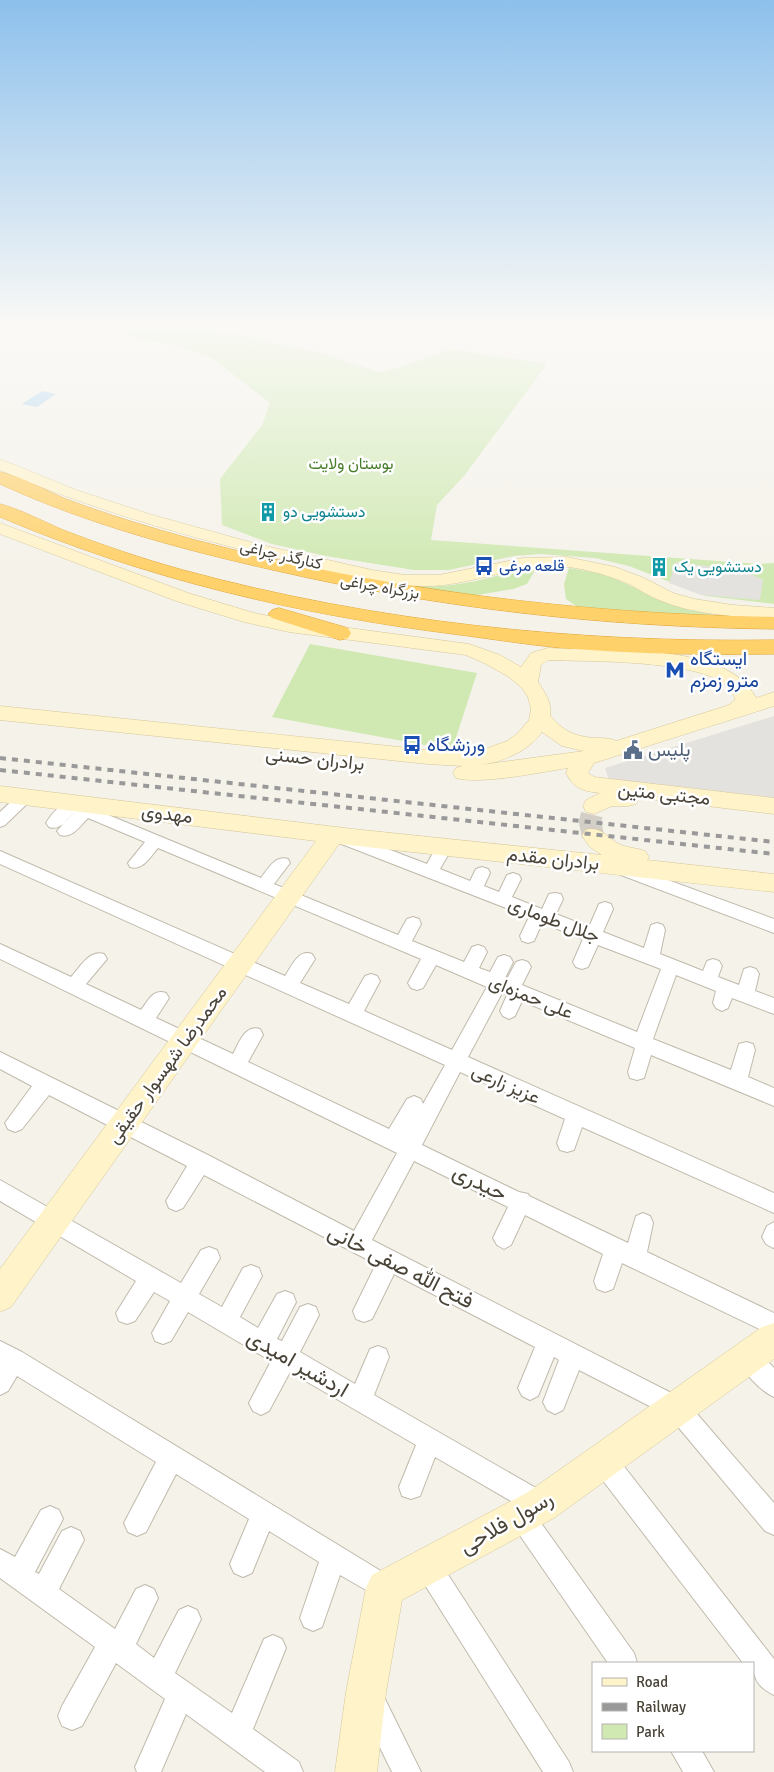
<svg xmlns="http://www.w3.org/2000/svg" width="774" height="1772" font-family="Signika,Vazirmatn,sans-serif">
<rect width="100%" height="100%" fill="#f5f2ea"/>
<path fill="#d0e9b3" d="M69,324H188L321,353L381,373L451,349L547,364L464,476L437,505L431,540L759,564L774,563V604L706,596L629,566L595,558L540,554L514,556L449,570H414L326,556L272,544L222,525L220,479L262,425L270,403L212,358L173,345Z
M537,567L527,584L513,589L471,596L400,585C430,588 459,586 488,578C505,574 520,569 537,567Z
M569,568L604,574L662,600L689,610L723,617L647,616L576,606L566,599L564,584Z
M310,644L477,673L452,750L272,717Z"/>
<path fill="#e4e2de" d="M676,562L745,571L763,580L760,600L701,595L669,583Z
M774,716V800L610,783L605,768Z"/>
<path fill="#a6d1f2" d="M42,391L56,394L37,407L22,404Z"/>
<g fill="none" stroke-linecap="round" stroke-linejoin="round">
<path stroke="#d3cfc6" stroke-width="22" stroke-dasharray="22 11" stroke-linecap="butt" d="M593,836L590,822L594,806"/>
<g stroke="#c1baac" stroke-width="2">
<path id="street" d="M25,792L30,793L33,797L30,801L5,825L0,827V812L20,793Z
M72,800L261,878C268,869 275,855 288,859L290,863L274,884L398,935L407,919L413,917L419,919L421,924L412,941L464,962L472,947L478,945L484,947L487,952L479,968L490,972L498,957L504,955L510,957L513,962L505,978L507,979L516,962L522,960L528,962L531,967L522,985L637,1032L661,969L598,945L588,967L582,969L576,967L573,962L583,939L542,923L534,941L528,943L522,941L520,936L529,917L339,843L337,839L339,835L345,833L351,835L427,864L434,851L440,849L446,851L448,855L440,869L470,881L476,869L482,867L488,869L490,873L484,886L499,892L507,875L513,873L519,875L521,879L512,897L542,909L549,894L555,893L561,894L563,899L556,914L589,927L599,904L605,902L611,904L613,909L603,932L644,948L651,925L657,923L663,925L665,930L660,954L703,971L707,961L713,959L719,961L722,966L718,977L739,985L744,969L750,967L756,969L759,974L755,991L774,998V1014L732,998L728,1008L722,1011L716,1008L713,1003L716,991L676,975L653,1039L731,1070L739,1044L746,1042L753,1044L755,1050L748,1077L774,1088V1106L651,1055L644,1078L637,1080L630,1078L628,1072L635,1048L522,1001L515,1016L509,1019L503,1016L500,1011L507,995L502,993L468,1057L774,1193V1213L582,1127L574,1150L567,1152L560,1150L557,1143L565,1119L460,1072L422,1145L519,1192L528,1194L529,1196L628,1243L636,1216L643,1213L650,1216L653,1223L647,1252L774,1313V1336L622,1263L613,1289L605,1292L597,1289L594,1281L603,1254L525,1215L511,1245L504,1249L497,1245L493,1238L508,1207L414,1161L372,1240L685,1400L774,1503V1535L765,1531L669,1416L579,1370L563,1410L555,1414L547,1410L543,1402L559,1360L554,1357L538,1396L530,1400L522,1396L518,1388L535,1347L394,1274L372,1319L364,1322L356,1319L353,1311L376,1264L204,1175L183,1208L176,1211L169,1208L166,1201L187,1166L49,1095L22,1129L15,1132L8,1129L5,1123L32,1086L0,1069V1052L208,1155L354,1231L397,1153L0,959V944L71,977C80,967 90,949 104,954L107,959L86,984L141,1010C148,1001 153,988 166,993L169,998L156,1018L233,1054C239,1043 245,1024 260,1029L263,1035L248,1062L389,1129L407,1099L414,1096L421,1099L423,1104L445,1065L0,864V851L285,976C292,966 298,949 312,954L315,959L300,983L349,1004L365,976L371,974L377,976L380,981L364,1011L452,1050L487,987L436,965L423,988L417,990L411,988L408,983L421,959L158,848C150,857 143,871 130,867L128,863L145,842L88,818C80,826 72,839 60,835L57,831L74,812C67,820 60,831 49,827L46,823C51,814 62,802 72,800Z
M627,865L774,919V933L621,875L619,871L621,867Z
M0,1180L181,1283L201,1250L209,1247L217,1250L220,1258L199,1294L222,1307L243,1268L251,1265L259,1268L262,1276L240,1317L258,1328L277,1294L285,1291L293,1294L296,1302L277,1339L282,1341L300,1307L308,1304L316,1307L319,1315L300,1352L355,1384L370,1349L378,1346L386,1349L389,1357L374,1395L550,1496L553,1505L550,1514L541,1517L536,1516L634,1653L637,1663H608L512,1524L509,1515L512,1506L516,1504L435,1457L420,1496L411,1499L402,1496L399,1487L416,1445L290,1372L269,1411L261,1415L253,1411L249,1403L271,1361L188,1312L171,1341L163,1344L155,1341L152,1333L170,1301L154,1292L135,1321L127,1324L119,1321L116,1313L136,1281L0,1201Z
M774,1222V1247L773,1248L766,1244L762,1237L767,1226Z
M0,1341L22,1352L394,1579L398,1588L394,1597L385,1601L340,1575L322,1627L313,1631L304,1627L300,1618L319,1562L269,1531L252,1573L243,1577L234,1573L230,1564L249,1519L176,1474L146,1532L137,1536L128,1532L124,1523L156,1462L17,1376L8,1391L0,1395Z
M748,1346L756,1349L774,1368V1397C759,1390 743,1372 737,1357L740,1349Z
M603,1448L612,1451L774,1659V1695C759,1688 753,1679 753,1663H743L594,1469L591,1460L594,1451Z
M50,1506L59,1510L63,1519L35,1572L39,1574L62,1531L71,1527L80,1531L84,1540L59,1589L115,1629L136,1589L145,1585L154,1589L158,1598L136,1644L154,1658L179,1610L188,1606L197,1610L201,1619L175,1673L232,1713L264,1639L273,1635L282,1639L286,1648L253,1729L299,1762L303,1772H265L186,1714L161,1772H137L135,1767L165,1699L116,1663L82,1726L72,1730L62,1726L58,1716L62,1706L95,1647L0,1578V1549L15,1557L41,1510Z
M427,1552L436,1556L569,1762L573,1772H543L418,1574L414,1565L418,1556Z
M373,1691L383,1695L421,1772H392L359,1705L363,1695Z
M671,1751H702L714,1772H683Z"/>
</g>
<g stroke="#d5c79a" stroke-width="1">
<path id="secondary" d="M0,459L76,490L149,514L257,544L372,570L405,575H439L523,558L567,557L615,567L644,578L673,593L694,599L733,605L774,608V618C736,617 695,615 659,600C649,596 640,590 631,585C611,576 590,570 569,567C519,561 472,587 422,586C374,585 326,571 280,559C184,536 90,509 0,470Z
M0,523L188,593L254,613L289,620L469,644L500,655L521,667L531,653L548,648C603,651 728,641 756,698L774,692V706L594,763L588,773L594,777L774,798V814L639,798L636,804L628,806H612L594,814L586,812L583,806L586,800L600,793C583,791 574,789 566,773L568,768C541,772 481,785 456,778L453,773L456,768L463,766L428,764L0,720V706L428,750H482L507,741L517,734L529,720L531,709L528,697L522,688L509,677L486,664L466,655L289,632L244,622L176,601L0,534ZM548,660C580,662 733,657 735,700L729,705L616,741C610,738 603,738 596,738C576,737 562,731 550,715C552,702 545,693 538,682L541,665ZM542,732L562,746L584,751L487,764L479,765C502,762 528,752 542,732Z
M0,786L353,829L602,855L590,847L582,836L585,830C602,825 606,838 621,845C629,848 637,848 645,851L649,857L647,860L774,874V892L339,844L11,1307L0,1312V1269L316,841L0,802Z
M774,1323V1359L554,1518L402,1600L386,1692L377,1772H335L346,1692L366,1588L372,1575L528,1492L762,1327Z"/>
</g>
<g stroke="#e0a639" stroke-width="1">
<path id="highway" d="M0,472C23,477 44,490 66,499C108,515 152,528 195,540C385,590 578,614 774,617V629C604,627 438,608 273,570C180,549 87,524 0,484Z
M0,504C22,510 42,521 63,530C102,545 143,559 183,570C374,622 577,643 774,640V654C708,655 641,654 575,649C534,646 493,639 453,634C296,614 146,579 0,517Z
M279,608L348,628L351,633L348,638L340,640L272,618L268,614L272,610Z"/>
</g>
<use href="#street" fill="#fff" fill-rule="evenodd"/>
<use href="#secondary" fill="#fff3ca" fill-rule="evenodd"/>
<use href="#highway" fill="#ffd16b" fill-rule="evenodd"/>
<path stroke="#999" stroke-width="4" stroke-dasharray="6 6" stroke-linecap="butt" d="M0,758L774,842
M0,770L774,854"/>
</g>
<linearGradient id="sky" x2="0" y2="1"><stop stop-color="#8dc0ec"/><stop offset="0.57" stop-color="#faf9f6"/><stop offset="1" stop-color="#faf9f6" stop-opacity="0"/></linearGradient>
<rect width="774" height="572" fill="url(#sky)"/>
<defs>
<g id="building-bare" transform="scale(1.5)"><path d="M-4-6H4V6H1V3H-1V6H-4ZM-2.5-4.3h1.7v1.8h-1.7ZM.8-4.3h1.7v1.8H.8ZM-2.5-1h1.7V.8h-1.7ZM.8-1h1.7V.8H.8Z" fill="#0f9aa8" stroke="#fff" stroke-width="2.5" paint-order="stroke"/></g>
<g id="bus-bare" transform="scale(1.5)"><path d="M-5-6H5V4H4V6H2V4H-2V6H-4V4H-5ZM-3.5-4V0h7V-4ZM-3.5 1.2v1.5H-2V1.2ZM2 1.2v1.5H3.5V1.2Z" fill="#1a4fb4" stroke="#fff" stroke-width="2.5" paint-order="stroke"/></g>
<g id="metro-bare" transform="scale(1.5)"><path d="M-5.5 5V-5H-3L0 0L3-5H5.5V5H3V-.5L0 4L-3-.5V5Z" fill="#1a4fb4" stroke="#fff" stroke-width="2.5" paint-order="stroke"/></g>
<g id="civic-bare" transform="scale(1.5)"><path d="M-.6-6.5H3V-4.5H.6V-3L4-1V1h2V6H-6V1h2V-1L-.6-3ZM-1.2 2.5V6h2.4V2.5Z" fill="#5c6f8a" stroke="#fff" stroke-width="2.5" paint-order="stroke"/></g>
</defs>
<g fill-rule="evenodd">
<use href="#building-bare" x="268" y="512"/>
<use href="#bus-bare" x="484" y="566"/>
<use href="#building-bare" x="659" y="567"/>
<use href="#metro-bare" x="675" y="670"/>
<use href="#bus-bare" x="412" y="745"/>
<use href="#civic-bare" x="633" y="750"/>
</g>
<g text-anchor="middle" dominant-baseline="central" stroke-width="5" stroke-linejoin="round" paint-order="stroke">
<g font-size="16" fill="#477d29" stroke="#fff">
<text x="351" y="464">بوستان ولایت</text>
</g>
<g font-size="16" fill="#0d838f" stroke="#fff" text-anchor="start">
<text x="283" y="512">دستشویی دو</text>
<text x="674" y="567">دستشویی یک</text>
</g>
<g font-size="16" fill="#494338" stroke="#fff">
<text transform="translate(281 555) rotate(13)">کنارگذر چراغی</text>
<text transform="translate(380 587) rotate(10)">بزرگراه چراغی</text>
</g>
<g font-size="16" fill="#164399" stroke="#fff" text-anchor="start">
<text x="499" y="566">قلعه مرغی</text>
</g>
<g font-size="19" fill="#164399" stroke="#fff" text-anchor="start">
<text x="690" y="659">ایستگاه<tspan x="690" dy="22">مترو زمزم</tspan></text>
<text x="427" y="745">ورزشگاه</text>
</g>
<g font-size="19" fill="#4e5e75" stroke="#fff" text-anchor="start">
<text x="648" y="750">پلیس</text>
</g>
<g font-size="19" fill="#494338" stroke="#fff">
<text transform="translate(315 759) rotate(6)">برادران حسنی</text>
<text transform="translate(664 794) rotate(6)">مجتبی متین</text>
<text transform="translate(167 814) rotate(7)">مهدوی</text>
<text transform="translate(553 859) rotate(6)">برادران مقدم</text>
<text transform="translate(554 920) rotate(21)">جلال طوماری</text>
<text transform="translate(531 997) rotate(22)">علی حمزه‌ای</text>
<text transform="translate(167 1065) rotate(-54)">محمدرضا شهسوار حقیقی</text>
<text transform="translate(506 1084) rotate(24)">عزیز زارعی</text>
</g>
<g font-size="22" fill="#494338" stroke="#fff">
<text transform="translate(480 1182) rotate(26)">حیدری</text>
<text transform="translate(401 1266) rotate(27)">فتح الله صفی خانی</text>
<text transform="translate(298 1363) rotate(30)">اردشیر امیدی</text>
<text transform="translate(506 1522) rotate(-30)">رسول فلاحی</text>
</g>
</g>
<rect x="592" y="1662" width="162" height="90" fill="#ffffff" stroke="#b6b4af"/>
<rect x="602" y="1678" width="25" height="8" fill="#fff3ca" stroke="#b6b4af"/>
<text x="636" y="1687" font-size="15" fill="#494338">Road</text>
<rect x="602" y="1703" width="25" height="8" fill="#999999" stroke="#b6b4af"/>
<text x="636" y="1712" font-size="15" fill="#494338">Railway</text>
<rect x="602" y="1724" width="25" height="15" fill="#d0e9b3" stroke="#b6b4af"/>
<text x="636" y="1737" font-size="15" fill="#494338">Park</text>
</svg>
